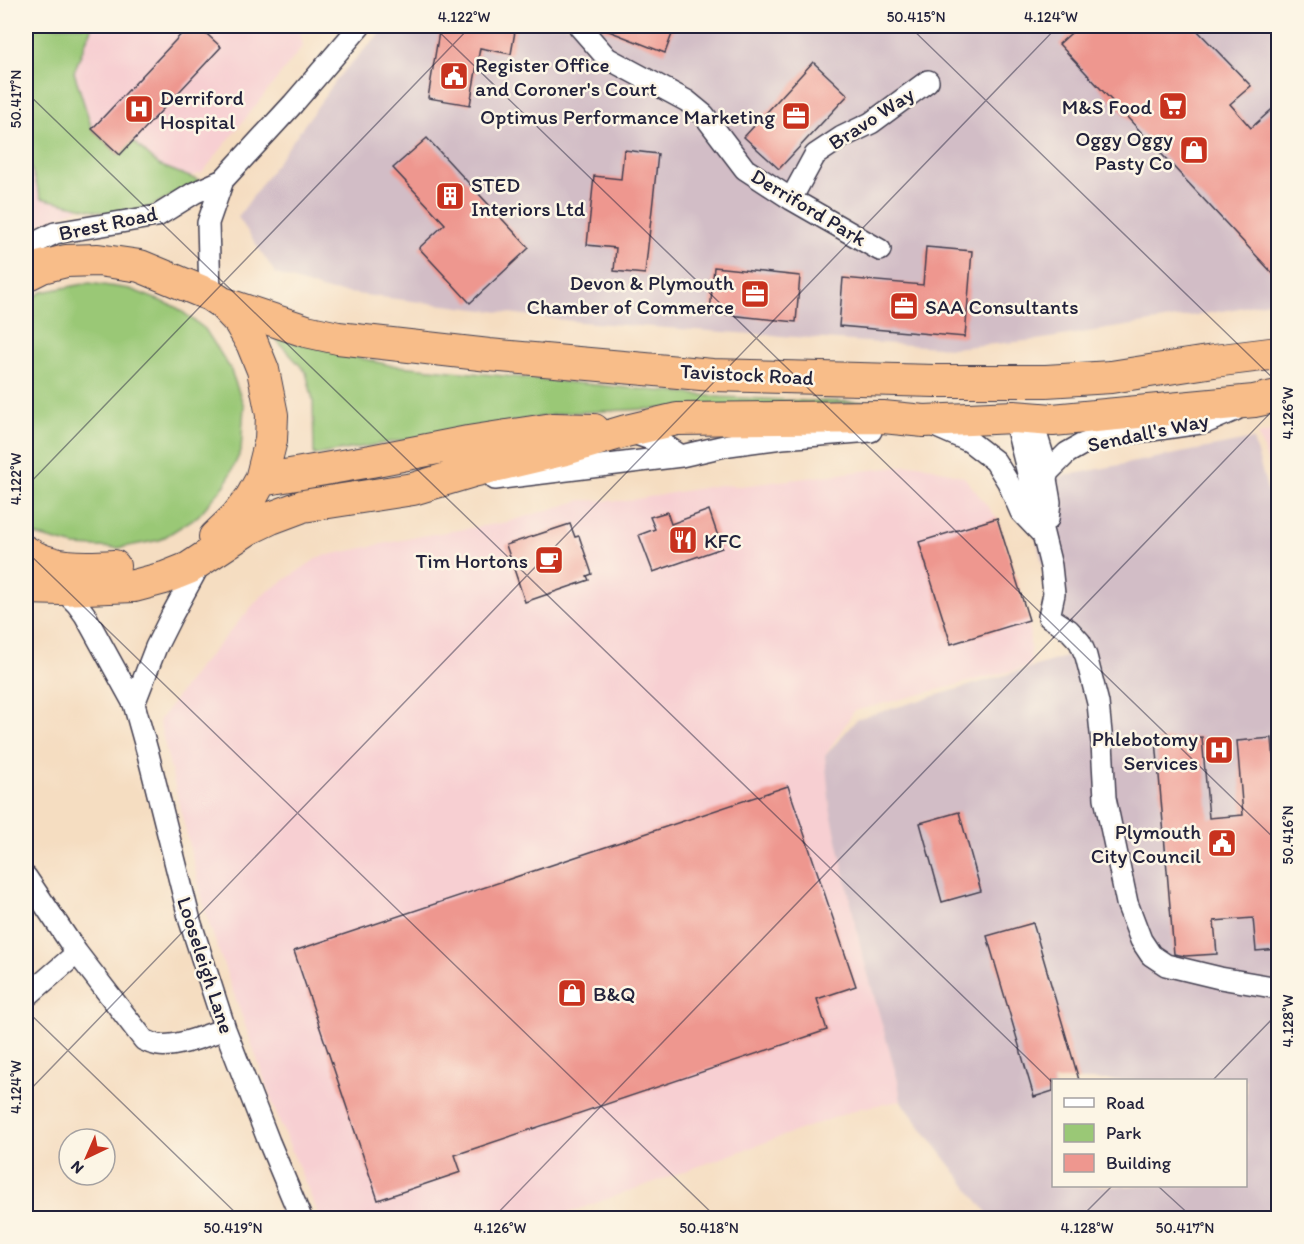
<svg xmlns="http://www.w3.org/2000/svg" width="1304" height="1244" font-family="Itim,sans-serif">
<rect width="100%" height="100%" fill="#fcf5e5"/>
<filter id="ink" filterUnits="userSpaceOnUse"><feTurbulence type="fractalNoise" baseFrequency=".0167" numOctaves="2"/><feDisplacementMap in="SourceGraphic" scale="12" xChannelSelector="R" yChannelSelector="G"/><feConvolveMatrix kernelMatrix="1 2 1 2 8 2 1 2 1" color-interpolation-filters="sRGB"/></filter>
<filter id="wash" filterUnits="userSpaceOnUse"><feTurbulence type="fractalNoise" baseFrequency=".008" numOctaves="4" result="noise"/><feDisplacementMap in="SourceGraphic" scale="24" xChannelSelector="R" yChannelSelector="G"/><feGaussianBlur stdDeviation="1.35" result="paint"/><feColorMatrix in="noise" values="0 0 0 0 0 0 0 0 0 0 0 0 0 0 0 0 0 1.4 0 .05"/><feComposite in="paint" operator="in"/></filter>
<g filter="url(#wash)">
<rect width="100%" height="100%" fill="#f5ddc1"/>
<path fill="#f7cfd2" d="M26,26H299L303,46L202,173L77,209L26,230Z
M1278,430V490L1258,435Z
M919,464L964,477L997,518L1029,620L1031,666L854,711L825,756L830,808L862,953L898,1081L901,1101L861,1108L554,1218H320L279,1121L207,918L159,721L195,672L261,596L319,557L422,536L507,522L582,500L625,501L719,485L741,486Z"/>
<path fill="#d2bdc6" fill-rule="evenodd" d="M387,26H1278V300L1234,309L1037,340L952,348L581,322L324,290L276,274L238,217L340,75Z
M1253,439L1278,527V1218H991L901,1101L898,1081L862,953L830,808L825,756L857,719L1066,657L1022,484ZM1054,1080H1246V1186H1054Z"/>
<path fill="#9ac876" stroke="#5e7558" stroke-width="1.5" d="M26,26H92L74,72L92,129L119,155L133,141L159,165L200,181L150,207L115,215L41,198L26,153Z
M89,283L130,289L176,307L205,329L230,368L244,406L241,451L225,485L198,516L160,540L118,548L75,546L35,535L26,526V302L42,292Z
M274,337L389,365L721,397L805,401L885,402L759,408L646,409L566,413L314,455L313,400L306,372Z"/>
<g id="blocks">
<path fill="#ee978f" d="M189,26H198L221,47L120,155L92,129Z
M440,26H516L511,54L480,48L470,105L428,98Z
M596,26H675L665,53Z
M1079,26H1193L1251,86L1230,104L1251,128L1278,104V279L1059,44Z
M813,62L848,95L779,169L744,137Z
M427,138L529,248L470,303L419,248L445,224L393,168Z
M624,150L658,154L645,274L614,271L616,248L587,245L594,176L621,179Z
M926,247L972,251L965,337L839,326L843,278L923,285Z
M714,267L800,276L796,322L710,313Z
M709,510L722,548L653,572L639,535L655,529L650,517L667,512L671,524Z
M997,518L1029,620L951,644L919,542Z
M570,524L575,537L579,536L592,574L587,576L589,580L525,602L506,545Z
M1202,737L1209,818L1243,815L1237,741L1272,738L1278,809V949L1256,951L1253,918L1214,921L1217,954L1185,956L1174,954L1156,740Z
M788,786L856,986L817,999L827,1030L455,1155L461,1172L378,1200L294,951Z
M959,812L981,891L942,902L920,823Z
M1033,923L1079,1080H1053V1091L1034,1097L987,936Z"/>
</g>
</g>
<g filter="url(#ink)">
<use href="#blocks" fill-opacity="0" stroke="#423e4f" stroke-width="1.5"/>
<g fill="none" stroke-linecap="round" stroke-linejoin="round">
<g stroke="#423e4f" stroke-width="24">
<path id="minor" d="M579,26L607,58L687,101L704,115L745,169L791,199L880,250
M791,199L815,155L842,137L871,123L928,81
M26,249L27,247L55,233L157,216L194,193L223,180
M210,295L208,223L223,180L293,104L360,26
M1014,417L1051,566L1054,594L1049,617L1069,630L1080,642L1086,656L1098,703L1102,743L1105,798L1127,903L1141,940L1151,955L1166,965L1220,978L1278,988
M1014,417L1036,433L1048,472L1046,479L1050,502L1048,519
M930,424L969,441L995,461L1008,482L1021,512L1043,535
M627,431L660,442L681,456
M1048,472L1067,453L1081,445L1103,437L1207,422L1235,410
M495,479L681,456L729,445L782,438L871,431
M56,583L77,604L85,615L134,704L148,754L190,921L225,1029L269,1142L301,1218
M134,704L156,647L172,615L202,560
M26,877L77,953L144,1040C148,1042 153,1044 158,1045C176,1048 207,1035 225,1029
M26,997L77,953"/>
</g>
<g stroke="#423e4f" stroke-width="34">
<path id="highway" d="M26,275L42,267L66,261L98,260L140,266L210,295L222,303L239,321L252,343L263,370L272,415L271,440L261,480L251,498L236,517L215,537
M222,303L306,331L338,338L489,355L712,375L935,381H1046L1111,377L1214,361L1278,353
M261,480L371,461L468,442L553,429L594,430
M26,552C51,569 84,568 114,566
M26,588L61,589L134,586L164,578L189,568L248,529L271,518L303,506L413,489L473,471L566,449L626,431L677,419L883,417L924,421L1014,417L1053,420L1254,401L1278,396"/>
</g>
<use href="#minor" stroke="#fff" stroke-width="21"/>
<use href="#highway" stroke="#f8bd89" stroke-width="32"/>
</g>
</g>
<path fill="none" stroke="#22223b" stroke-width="1.5" stroke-opacity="0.45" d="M433,26L1278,842M909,26L1278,383M26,92L1054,1084M26,487L471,26M26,551L717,1218M26,1010L241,1218M1213,1080L1278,1013M26,1094L1058,26M1158,1186L1193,1218M493,1218L1278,405M1080,1218L1112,1186"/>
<defs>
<g id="civic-square" transform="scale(1.5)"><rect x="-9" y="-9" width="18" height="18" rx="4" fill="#c8321e" stroke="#fcf5e5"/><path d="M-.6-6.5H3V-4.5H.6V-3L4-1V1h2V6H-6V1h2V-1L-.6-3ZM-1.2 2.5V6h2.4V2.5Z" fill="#fff"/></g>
<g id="supermarket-square" transform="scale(1.5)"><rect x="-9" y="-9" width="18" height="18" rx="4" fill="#c8321e" stroke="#fcf5e5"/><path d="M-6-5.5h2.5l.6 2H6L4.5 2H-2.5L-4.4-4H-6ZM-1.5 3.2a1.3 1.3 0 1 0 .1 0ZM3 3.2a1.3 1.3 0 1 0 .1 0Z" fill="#fff"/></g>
<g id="hospital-square" transform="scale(1.5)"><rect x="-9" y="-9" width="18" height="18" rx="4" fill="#c8321e" stroke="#fcf5e5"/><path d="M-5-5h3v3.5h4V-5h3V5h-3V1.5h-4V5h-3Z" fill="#fff"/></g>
<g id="office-square" transform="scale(1.5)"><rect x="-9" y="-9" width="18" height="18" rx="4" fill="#c8321e" stroke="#fcf5e5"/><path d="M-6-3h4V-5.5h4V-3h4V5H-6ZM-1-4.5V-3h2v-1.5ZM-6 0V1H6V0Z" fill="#fff"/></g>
<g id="shop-square" transform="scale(1.5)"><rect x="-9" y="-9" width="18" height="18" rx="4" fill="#c8321e" stroke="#fcf5e5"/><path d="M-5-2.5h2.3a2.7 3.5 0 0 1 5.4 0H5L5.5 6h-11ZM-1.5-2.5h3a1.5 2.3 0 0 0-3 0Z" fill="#fff"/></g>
<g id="building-square" transform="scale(1.5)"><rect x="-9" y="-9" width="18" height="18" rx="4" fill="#c8321e" stroke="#fcf5e5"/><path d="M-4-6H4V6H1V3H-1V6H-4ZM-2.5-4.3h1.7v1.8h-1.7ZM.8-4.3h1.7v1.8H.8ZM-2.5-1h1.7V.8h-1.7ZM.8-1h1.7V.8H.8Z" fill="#fff"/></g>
<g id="restaurant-square" transform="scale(1.5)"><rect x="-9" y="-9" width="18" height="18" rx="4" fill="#c8321e" stroke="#fcf5e5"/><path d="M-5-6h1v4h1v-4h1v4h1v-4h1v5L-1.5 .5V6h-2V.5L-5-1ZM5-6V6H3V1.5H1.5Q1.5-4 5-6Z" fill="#fff"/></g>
<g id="cafe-square" transform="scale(1.5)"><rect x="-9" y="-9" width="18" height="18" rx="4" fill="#c8321e" stroke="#fcf5e5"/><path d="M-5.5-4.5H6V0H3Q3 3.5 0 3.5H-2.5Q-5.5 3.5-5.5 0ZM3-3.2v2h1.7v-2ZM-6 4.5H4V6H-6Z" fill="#fff"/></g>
</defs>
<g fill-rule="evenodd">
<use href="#civic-square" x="454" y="76"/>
<use href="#supermarket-square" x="1173" y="106"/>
<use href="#hospital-square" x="139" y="109"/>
<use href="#office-square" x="796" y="116"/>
<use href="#shop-square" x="1194" y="150"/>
<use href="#building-square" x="450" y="196"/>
<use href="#office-square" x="755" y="294"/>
<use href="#office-square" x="904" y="306"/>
<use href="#restaurant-square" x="683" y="540"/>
<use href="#cafe-square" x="549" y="560"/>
<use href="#hospital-square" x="1219" y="750"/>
<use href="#civic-square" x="1222" y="843"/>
<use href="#shop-square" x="572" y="993"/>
</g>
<g text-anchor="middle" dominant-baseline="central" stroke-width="5" stroke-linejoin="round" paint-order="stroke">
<g font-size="21" fill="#22223b" stroke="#fcf5e5" text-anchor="end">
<text x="475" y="64" text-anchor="start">Register Office<tspan x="475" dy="24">and Coroner's Court</tspan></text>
<text x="160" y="97" text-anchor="start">Derriford<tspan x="160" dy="24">Hospital</tspan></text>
<text x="1152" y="106">M&amp;S Food</text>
<text x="775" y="116">Optimus Performance Marketing</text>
<text x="1173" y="138">Oggy Oggy<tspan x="1173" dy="24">Pasty Co</tspan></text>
<text x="471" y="184" text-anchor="start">STED<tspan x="471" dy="24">Interiors Ltd</tspan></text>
<text x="734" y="282">Devon &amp; Plymouth<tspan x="734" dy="24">Chamber of Commerce</tspan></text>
<text x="925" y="306" text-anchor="start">SAA Consultants</text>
<text x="704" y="540" text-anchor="start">KFC</text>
<text x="528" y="560">Tim Hortons</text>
<text x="1198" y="738">Phlebotomy<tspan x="1198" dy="24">Services</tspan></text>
<text x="1201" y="831">Plymouth<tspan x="1201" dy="24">City Council</tspan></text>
<text x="593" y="993" text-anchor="start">B&amp;Q</text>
</g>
<g font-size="21" fill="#22223b" stroke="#fcf5e5">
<text transform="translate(871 118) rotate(-33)">Bravo Way</text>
<text transform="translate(809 207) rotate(31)">Derriford Park</text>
<text transform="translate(108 223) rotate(-12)">Brest Road</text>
<text transform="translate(747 374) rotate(3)">Tavistock Road</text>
<text transform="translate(1148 432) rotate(-12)">Sendall's Way</text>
<text transform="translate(206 965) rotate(72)">Looseleigh Lane</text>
</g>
</g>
<rect width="1304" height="1244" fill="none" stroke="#fcf5e5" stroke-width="66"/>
<rect x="1052" y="1079" width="195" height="108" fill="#fcf5e5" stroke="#a5a1a1" stroke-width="1.5"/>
<rect x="1064" y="1098" width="30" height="9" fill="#ffffff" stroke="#a5a1a1" stroke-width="1.5"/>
<text x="1106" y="1109" font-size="18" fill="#22223b">Road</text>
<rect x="1064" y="1124" width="30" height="18" fill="#9ac876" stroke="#a5a1a1" stroke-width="1.5"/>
<text x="1106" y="1139" font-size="18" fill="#22223b">Park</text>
<rect x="1064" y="1154" width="30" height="18" fill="#ee978f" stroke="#a5a1a1" stroke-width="1.5"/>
<text x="1106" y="1169" font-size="18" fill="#22223b">Building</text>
<g transform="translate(87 1157) rotate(224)"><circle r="28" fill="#fcf5e5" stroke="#a5a1a1" stroke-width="1.5"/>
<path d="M0-4.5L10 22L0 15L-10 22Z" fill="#c8321e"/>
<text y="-9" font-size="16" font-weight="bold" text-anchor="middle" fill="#22223b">N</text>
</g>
<rect x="33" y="33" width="1238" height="1178" fill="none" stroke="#22223b" stroke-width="2"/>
<g font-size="15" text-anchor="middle" fill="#22223b">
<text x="464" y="22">4.122°W</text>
<text x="916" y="22">50.415°N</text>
<text x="1051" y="22">4.124°W</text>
<text transform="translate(16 99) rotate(-90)" y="5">50.417°N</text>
<text transform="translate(1288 413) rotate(-90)" y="5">4.126°W</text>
<text transform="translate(16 479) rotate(-90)" y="5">4.122°W</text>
<text transform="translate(1288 835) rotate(-90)" y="5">50.416°N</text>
<text transform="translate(1288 1021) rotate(-90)" y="5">4.128°W</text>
<text transform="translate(16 1087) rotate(-90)" y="5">4.124°W</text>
<text x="233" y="1233">50.419°N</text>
<text x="500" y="1233">4.126°W</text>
<text x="709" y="1233">50.418°N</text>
<text x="1087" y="1233">4.128°W</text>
<text x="1185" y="1233">50.417°N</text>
</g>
</svg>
